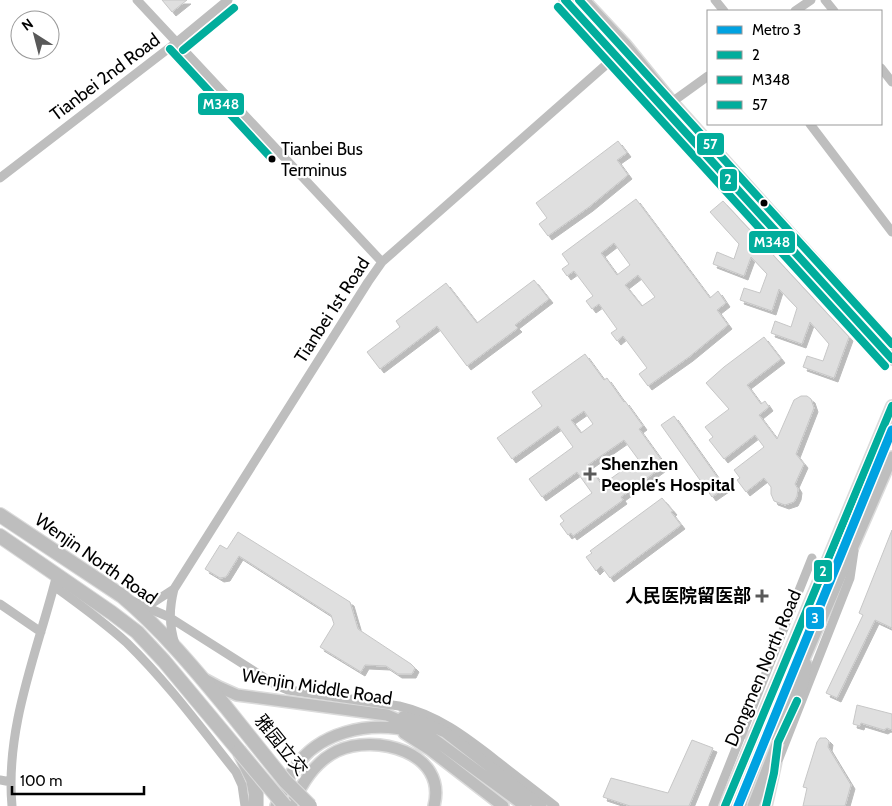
<svg xmlns="http://www.w3.org/2000/svg" width="892" height="806" font-family="Cabin,'Noto Sans SC',sans-serif">
<defs>
<filter id="shadow"><feDropShadow dx="4" dy="4" stdDeviation="0" flood-color="#0004"/></filter>
</defs>
<rect width="100%" height="100%" fill="#fff"/>
<path fill="#dfdfdf" stroke="#c7c7c7" fill-rule="evenodd" filter="url(#shadow)" d="M162,0H187L172,12Z
M618,141L627,153L617,160L628,175L589,207L548,236L539,224L547,218L536,203Z
M636,199L710,298L718,291L726,303L717,310L728,325L689,357L648,386L639,374L647,368L623,336L617,341L611,333L617,329L599,304L592,309L586,301L593,296L574,271L567,276L562,269L569,264L562,254ZM614,243L630,265L617,275L601,253ZM638,275L655,297L642,306L625,285Z
M723,201L849,337L834,378L803,367L807,356L823,361L829,344L810,322L802,344L771,333L775,321L791,327L797,308L779,289L772,311L740,300L744,288L760,293L767,274L751,257L744,276L713,264L717,252L734,259L739,244L710,212Z
M534,280L549,299L515,325L518,328L467,366L437,326L380,369L367,352L400,327L396,321L446,283L477,323Z
M764,337L781,359L747,385L761,404L765,401L769,407L759,415L777,439L794,400L801,396H807L811,399L814,408L796,454L804,464L795,484L798,489L797,496L794,502L785,505L774,501L771,494V487L764,478L746,492L737,480L740,478L734,470L764,447L755,435L724,459L709,440L713,437L705,427L729,409L706,383L724,367Z
M585,354L604,380L607,378L624,402L625,401L643,426L639,429L665,465L621,497L623,500L573,536L571,533L568,535L560,524L564,521L560,516L592,493L577,472L542,497L529,479L573,447L558,426L512,459L497,438L542,406L532,392ZM584,411L593,424L581,433L571,420ZM624,440L638,459L602,485L588,465Z
M674,416L725,488L712,497L661,425Z
M662,498L673,511L671,512L681,525L610,578L601,566L596,571L586,557L592,553L590,551Z
M892,530V628L875,620L837,698L826,693L863,615L859,613Z
M238,532L350,602L358,629L411,664L415,668L412,674H398L386,666L365,665L361,672L320,647L334,624L331,615L239,556L226,577L220,578L205,569L220,545L227,549Z
M857,705L892,714V730L887,728L884,730L861,723L860,726L853,724Z
M820,738H826L829,741L828,747L851,785L845,806H803L807,788L803,787L817,742Z
M692,740L713,748L689,806H630L603,797L611,778L668,793Z"/>
<g fill="none" stroke-linecap="round" stroke-linejoin="round">
<path stroke="#d9d9d9" stroke-width="9" stroke-dasharray="9 4.5" stroke-linecap="butt" d="M745,734L773,744"/>
<g stroke="#dbdbdb" stroke-width="14">
<path id="major" d="M565,0L892,359
M584,0L625,44L672,102L892,347
M206,680L219,687L237,695L387,715L412,726L435,740L525,806
M403,717L420,721L445,732L541,806
M404,733L429,749L503,806
M778,742L803,684L806,664
M276,806C281,795 285,784 291,774C315,731 370,720 415,732
M291,806C302,784 314,762 337,751C375,733 448,752 434,806
M725,806L892,406
M740,806L892,457"/>
</g>
<g stroke="#dbdbdb" stroke-width="16">
<path id="highway" d="M0,515L122,596C161,629 193,667 225,706
M0,536L112,613L137,632L164,661L239,751L253,779L256,794V806"/>
</g>
<path stroke="#bebebe" stroke-width="9" d="M137,0L382,262
M715,0L724,11
M825,0L834,11
M795,11L811,0
M881,68L892,82
M672,102L708,76
M810,124L892,232
M0,178L177,42L228,0
M54,586C79,604 104,622 127,643C167,682 201,728 236,772L242,785L245,806
M132,601L169,617L276,685L288,690L399,706C438,715 466,737 497,761C516,776 536,791 555,806
M0,604L41,632
M143,605L154,602L174,589
M175,644C169,625 169,609 174,589L368,282L382,262L399,247L616,56
M776,766L850,578L854,551
M0,780L11,782
M12,806C5,729 36,655 55,582
M713,806L812,558"/>
<use href="#major" stroke="#bebebe" stroke-width="11"/>
<use href="#highway" stroke="#bebebe" stroke-width="14"/>
<g stroke="#dbdbdb" stroke-width="14" stroke-linecap="butt">
<path id="major-bridge" d="M753,806L778,742
M766,806L776,761"/>
</g>
<g stroke="#dbdbdb" stroke-width="16" stroke-linecap="butt">
<path id="highway-bridge" d="M225,706L285,781L310,806
M239,751L285,806"/>
</g>
<use href="#major-bridge" stroke="#bebebe" stroke-width="11"/>
<use href="#highway-bridge" stroke="#bebebe" stroke-width="14"/>
<g stroke="#fff" stroke-width="11">
<path id="bus-1" d="M565,0L892,359
M725,806L892,406
M766,806L774,773L778,742L797,701"/>
</g>
<g stroke="#fff" stroke-width="11">
<path id="bus-2" d="M558,7L885,366
M170,49L272,159
M183,50L234,8"/>
</g>
<g stroke="#fff" stroke-width="11">
<path id="bus-3" d="M579,0L892,344"/>
</g>
<use href="#bus-1" stroke="#01ad9c" stroke-width="8"/>
<use href="#bus-2" stroke="#01ad9c" stroke-width="8"/>
<use href="#bus-3" stroke="#01ad9c" stroke-width="8"/>
<g stroke="#fff" stroke-width="12">
<path id="metro-1" d="M738,806L892,430"/>
</g>
<use href="#metro-1" stroke="#00a2e1" stroke-width="9"/>
</g>
<g fill="#000" stroke="#fff" stroke-width="2">
<circle cx="272" cy="159" r="4.5"/>
<circle cx="764" cy="203" r="4.5"/>
</g>
<g fill="#595959" stroke="#fff" stroke-width="2">
<path d="M587.5 466.5h5v5h5v5h-5v5h-5v-5h-5v-5h5z"/>
<path d="M759.5 588.5h5v5h5v5h-5v5h-5v-5h-5v-5h5z"/>
</g>
<g text-anchor="middle" dominant-baseline="central" stroke-width="4.5" stroke-linejoin="round" paint-order="stroke">
<g font-size="17" fill="#000" stroke="#fff" text-anchor="start">
<text x="281" y="149">Tianbei Bus<tspan x="281" dy="21">Terminus</tspan></text>
</g>
<g font-size="18" fill="#000" stroke="#fff">
<text transform="translate(105 77) rotate(-37)">Tianbei 2nd Road</text>
<text transform="translate(332 310) rotate(-57)">Tianbei 1st Road</text>
<text transform="translate(96 559) rotate(35)">Wenjin North Road</text>
<text transform="translate(763 668) rotate(-67)">Dongmen North Road</text>
<text transform="translate(317 687) rotate(9)">Wenjin Middle Road</text>
<text transform="translate(281 745) rotate(51)">雅园立交</text>
</g>
<g font-size="18" font-weight="bold" fill="#000" stroke="#fff" text-anchor="start">
<text x="601" y="464">Shenzhen<tspan x="601" dy="21">People's Hospital</tspan></text>
<text x="751" y="596" text-anchor="end">人民医院留医部</text>
</g>
</g>
<g stroke="#fff" stroke-width="2">
<rect x="197" y="92" width="48" height="24" rx="5" fill="#01ad9c"/>
<rect x="696" y="132" width="29" height="24" rx="5" fill="#01ad9c"/>
<rect x="719" y="168" width="19" height="24" rx="5" fill="#01ad9c"/>
<rect x="748" y="230" width="48" height="24" rx="5" fill="#01ad9c"/>
<rect x="813" y="559" width="20" height="24" rx="5" fill="#01ad9c"/>
<rect x="805" y="606" width="20" height="24" rx="5" fill="#00a2e1"/>
</g>
<g font-size="14" text-anchor="middle" font-weight="bold" fill="#fff">
<text x="221" y="109">M348</text>
<text x="710" y="149">57</text>
<text x="728" y="184">2</text>
<text x="772" y="247">M348</text>
<text x="823" y="576">2</text>
<text x="815" y="623">3</text>
</g>
<rect x="707" y="10" width="175" height="115" fill="#ffffff" stroke="#999999"/>
<rect x="717" y="26" width="25" height="8" fill="#00a2e1" stroke="#999999"/>
<text x="752" y="35" font-size="15" fill="#000000">Metro 3</text>
<rect x="717" y="51" width="25" height="8" fill="#01ad9c" stroke="#999999"/>
<text x="752" y="60" font-size="15" fill="#000000">2</text>
<rect x="717" y="76" width="25" height="8" fill="#01ad9c" stroke="#999999"/>
<text x="752" y="85" font-size="15" fill="#000000">M348</text>
<rect x="717" y="101" width="25" height="8" fill="#01ad9c" stroke="#999999"/>
<text x="752" y="110" font-size="15" fill="#000000">57</text>
<g transform="translate(35 35) rotate(324)"><circle r="24" fill="#ffffff" stroke="#999999"/>
<path d="M0-4L9 19L0 12L-9 19Z" fill="#595959"/>
<text y="-8" font-size="14" font-weight="bold" text-anchor="middle" fill="#000000">N</text>
</g>
<path d="M12 786v8h132v-8" fill="none" stroke="#000000" stroke-width="2.5"/>
<text x="20" y="786" font-size="15" fill="#000000" stroke="#ffffff" stroke-width="4" paint-order="stroke">100 m</text>
</svg>
